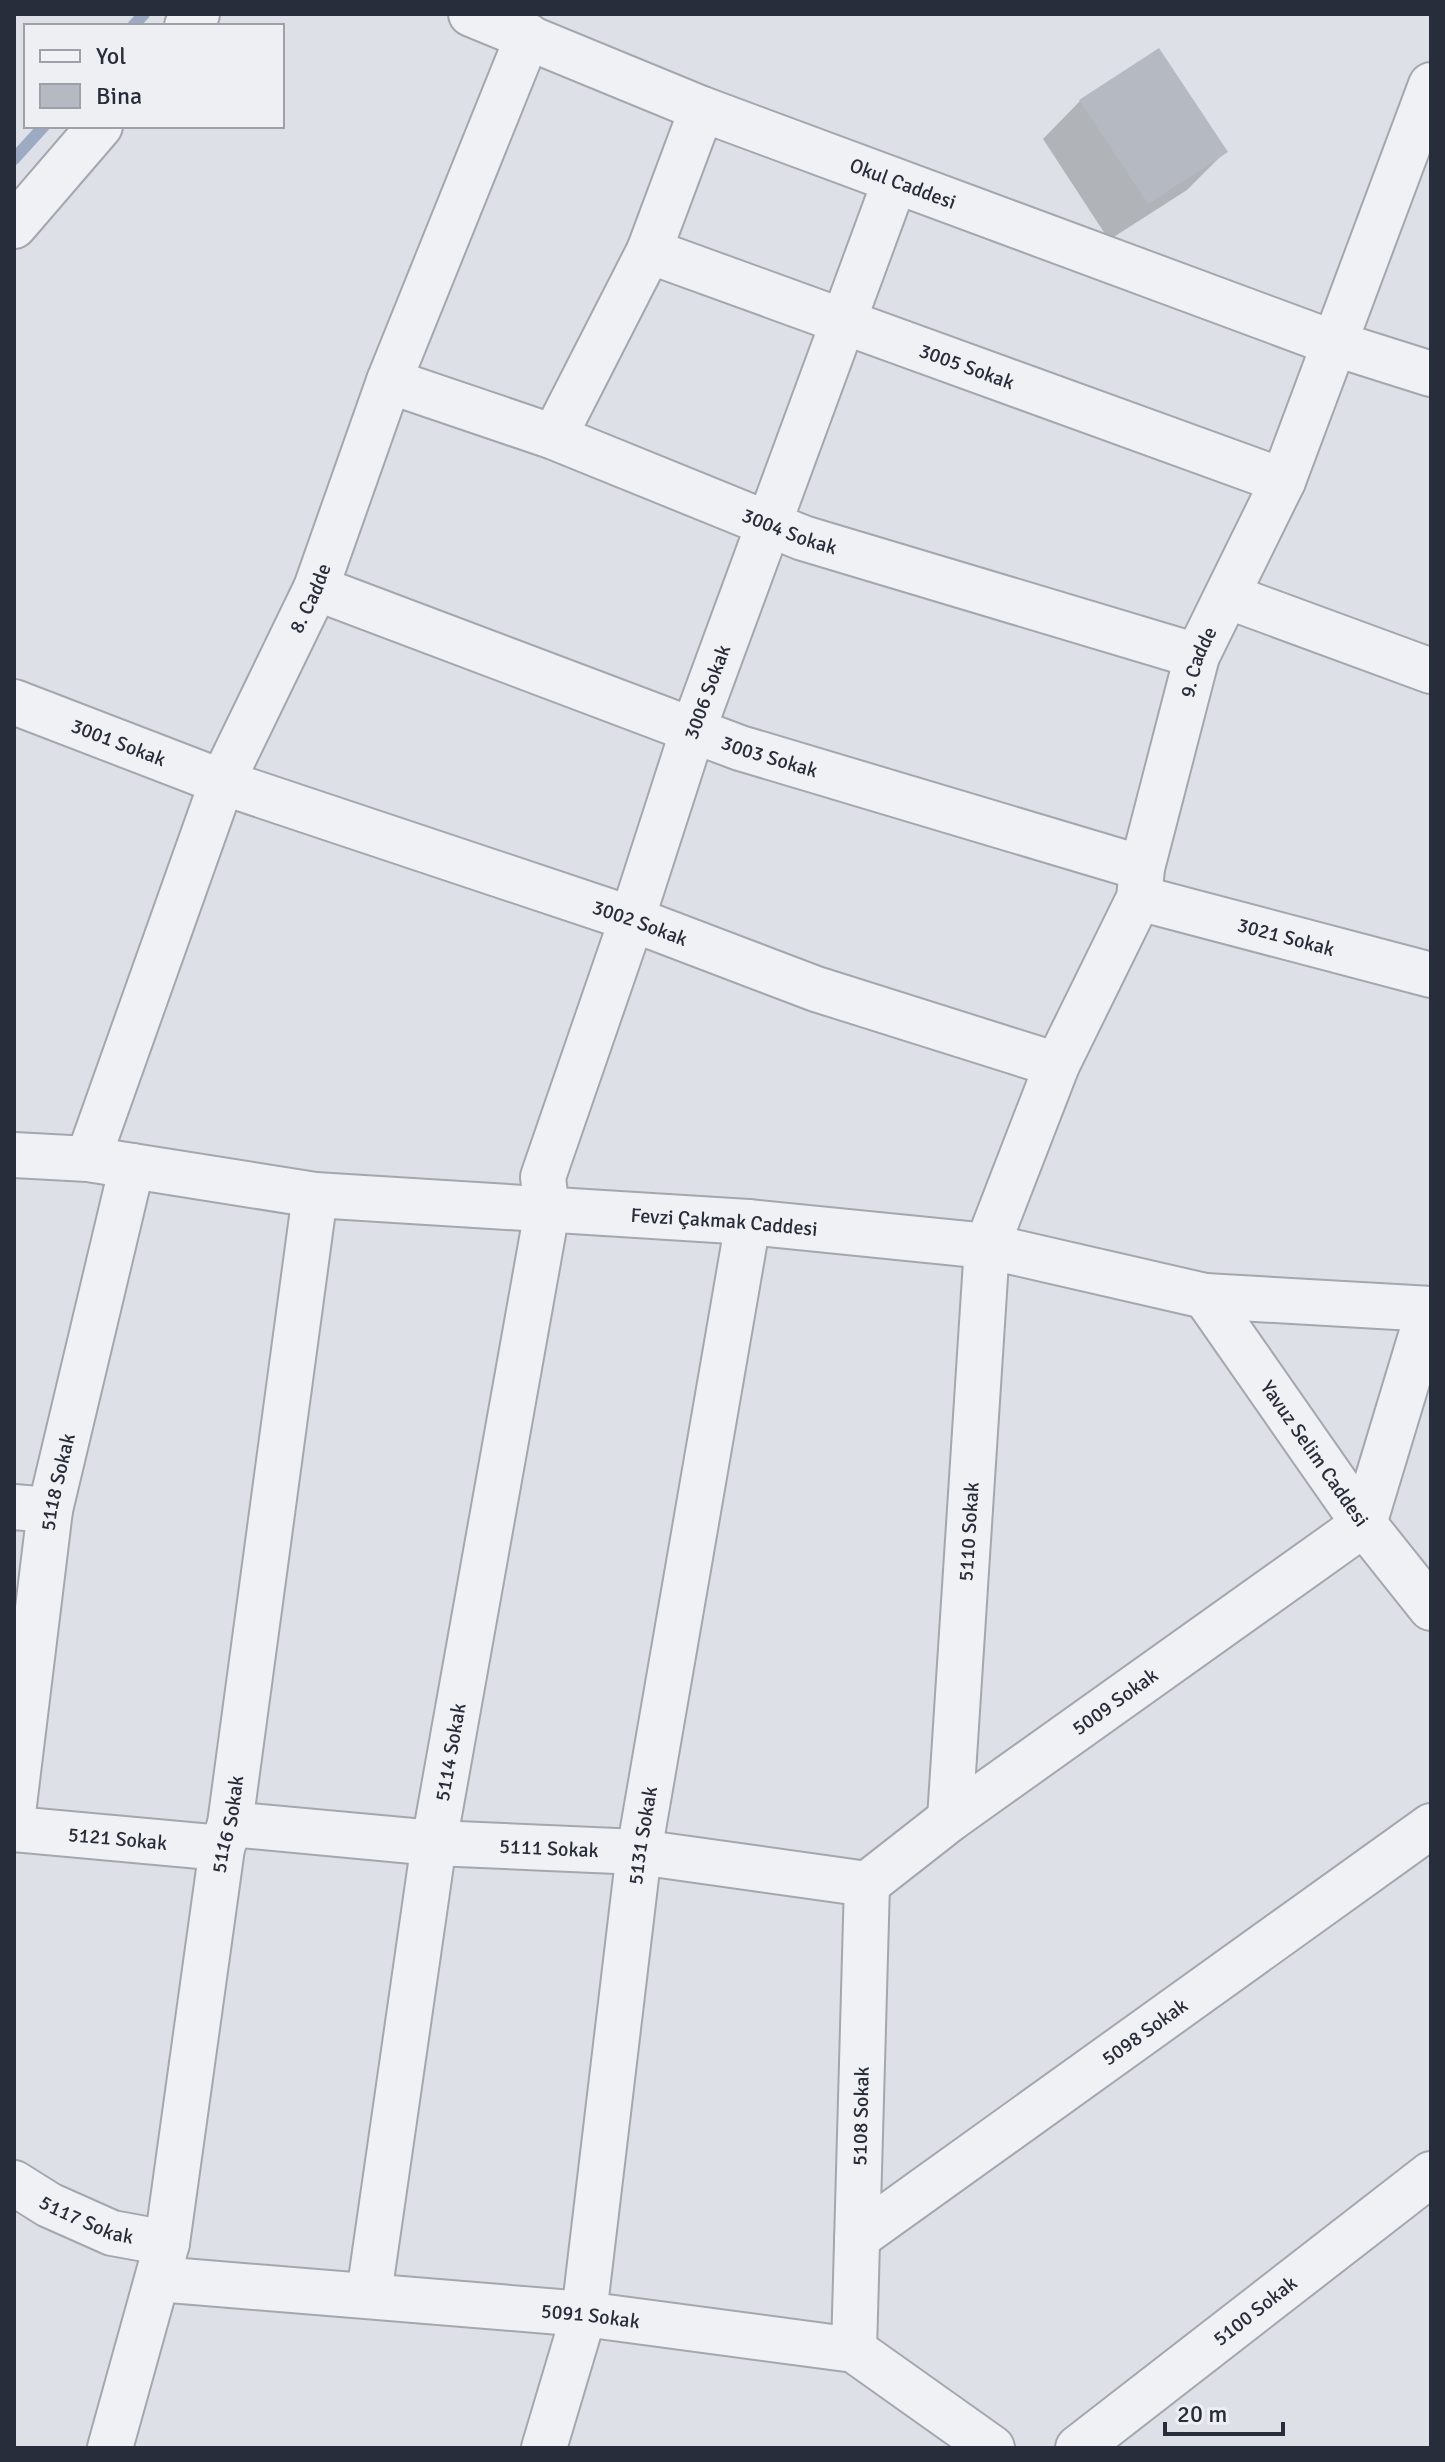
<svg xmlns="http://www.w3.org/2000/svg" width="1445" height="2462" font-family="Signika,sans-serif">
<rect width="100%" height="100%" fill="#dde0e6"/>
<path fill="#0003" d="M1080,101L1225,152L1187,190L1109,240L1043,139Z"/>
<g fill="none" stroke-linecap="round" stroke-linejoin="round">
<path stroke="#9cabc2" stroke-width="12" d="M133,26L144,14
M14,159L44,126"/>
</g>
<path fill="#b5b9c2" d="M1159,48L1228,152L1148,204L1079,100Z"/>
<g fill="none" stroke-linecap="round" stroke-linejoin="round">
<g stroke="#a3a7af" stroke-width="48">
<g id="minor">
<path id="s1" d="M471,14L702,109L1336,344L1431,374"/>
<path d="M187,26L197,14"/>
<path d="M14,226L100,126"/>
<path id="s2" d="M649,251L1283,481"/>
<path id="s3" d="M389,381L554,437L803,538L1197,656"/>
<path d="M554,437L649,251L702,109"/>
<path id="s4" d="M316,588L740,748L1142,868"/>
<path d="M1227,596L1431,671"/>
<path id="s5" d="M14,702L222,782L632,919L816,989L1057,1065"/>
<path id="s6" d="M1139,898L1431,975"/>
<path id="s7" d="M14,1155L88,1159L315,1195L748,1222L987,1246L1205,1296L1431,1309"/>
<path id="s8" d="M88,1159L222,782L316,588L389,381L528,36"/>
<path id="s9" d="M1205,1296L1364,1524L1431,1608"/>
<path d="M14,1507L50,1510"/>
<path id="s10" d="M14,1805L50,1510L132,1166"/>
<path id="s11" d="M950,1819L987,1246L1057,1065L1139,898L1142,868L1197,656L1283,481L1431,85"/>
<path id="s12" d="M230,1824L434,1843L639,1852L867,1884"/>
<path id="s13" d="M14,1829L222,1848"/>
<path id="s14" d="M867,1884L950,1819L1364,1524L1429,1309"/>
<path id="s15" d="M14,2183L49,2205L112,2233L167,2243"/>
<path id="s16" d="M857,2238L1431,1826"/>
<path id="s17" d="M158,2279L584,2314L854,2350L992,2448"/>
<path id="s18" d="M369,2294L434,1843L547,1211L543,1177L632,919L693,730L895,181"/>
<path id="s19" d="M854,2350L867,1884"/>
<path id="s20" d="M110,2448L167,2243L222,1848L230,1824L315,1195"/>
<path id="s21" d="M544,2448L584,2314L639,1852L748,1222"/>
<path id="s22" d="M1078,2448L1431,2174"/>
</g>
</g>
<use href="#minor" stroke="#f0f1f4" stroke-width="44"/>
</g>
<g text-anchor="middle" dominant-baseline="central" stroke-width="6" stroke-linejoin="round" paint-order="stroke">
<g font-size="20" fill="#282d3b" stroke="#edeff3">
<text stroke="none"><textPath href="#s1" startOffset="464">Okul Caddesi</textPath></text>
<text stroke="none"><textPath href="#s2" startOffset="338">3005 Sokak</textPath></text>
<text stroke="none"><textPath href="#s3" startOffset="428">3004 Sokak</textPath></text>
<text stroke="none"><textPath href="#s8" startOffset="604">8. Cadde</textPath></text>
<text stroke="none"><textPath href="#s11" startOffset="1198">9. Cadde</textPath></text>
<text stroke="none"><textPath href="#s18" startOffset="1644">3006 Sokak</textPath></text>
<text stroke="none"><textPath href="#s5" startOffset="112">3001 Sokak</textPath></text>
<text stroke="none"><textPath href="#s4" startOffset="484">3003 Sokak</textPath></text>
<text stroke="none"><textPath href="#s5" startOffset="664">3002 Sokak</textPath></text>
<text stroke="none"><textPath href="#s6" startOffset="152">3021 Sokak</textPath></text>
<text stroke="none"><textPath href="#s7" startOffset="714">Fevzi Çakmak Caddesi</textPath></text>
<text stroke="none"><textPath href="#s9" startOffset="192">Yavuz Selim Caddesi</textPath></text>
<text stroke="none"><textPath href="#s10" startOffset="326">5118 Sokak</textPath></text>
<text stroke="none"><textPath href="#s11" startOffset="288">5110 Sokak</textPath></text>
<text stroke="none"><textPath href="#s14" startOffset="308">5009 Sokak</textPath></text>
<text stroke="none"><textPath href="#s18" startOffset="548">5114 Sokak</textPath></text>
<text stroke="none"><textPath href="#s20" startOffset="636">5116 Sokak</textPath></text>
<text stroke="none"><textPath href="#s21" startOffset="622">5131 Sokak</textPath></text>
<text stroke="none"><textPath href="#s13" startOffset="104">5121 Sokak</textPath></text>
<text stroke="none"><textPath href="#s12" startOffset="320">5111 Sokak</textPath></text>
<text stroke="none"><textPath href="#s16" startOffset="354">5098 Sokak</textPath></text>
<text stroke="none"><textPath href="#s19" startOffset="234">5108 Sokak</textPath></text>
<text stroke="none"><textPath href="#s15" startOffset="82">5117 Sokak</textPath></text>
<text stroke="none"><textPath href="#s22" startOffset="224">5100 Sokak</textPath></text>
<text stroke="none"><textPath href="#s17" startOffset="434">5091 Sokak</textPath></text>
</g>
</g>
<rect width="1445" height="2462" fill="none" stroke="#282d3b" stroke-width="32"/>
<rect x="24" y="24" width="260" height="104" fill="#edeff3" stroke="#9ea1a9" stroke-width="2"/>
<rect x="40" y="50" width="40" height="12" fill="#f0f1f4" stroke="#9ea1a9" stroke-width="2"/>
<text x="96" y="64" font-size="24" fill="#282d3b">Yol</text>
<rect x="40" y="84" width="40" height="24" fill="#b5b9c2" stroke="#9ea1a9" stroke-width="2"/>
<text x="96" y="104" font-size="24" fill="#282d3b">Bina</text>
<path d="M1165 2422v12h118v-12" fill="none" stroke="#282d3b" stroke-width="4"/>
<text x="1177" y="2422" font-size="24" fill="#282d3b" stroke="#edeff3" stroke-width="6" paint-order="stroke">20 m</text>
</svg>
